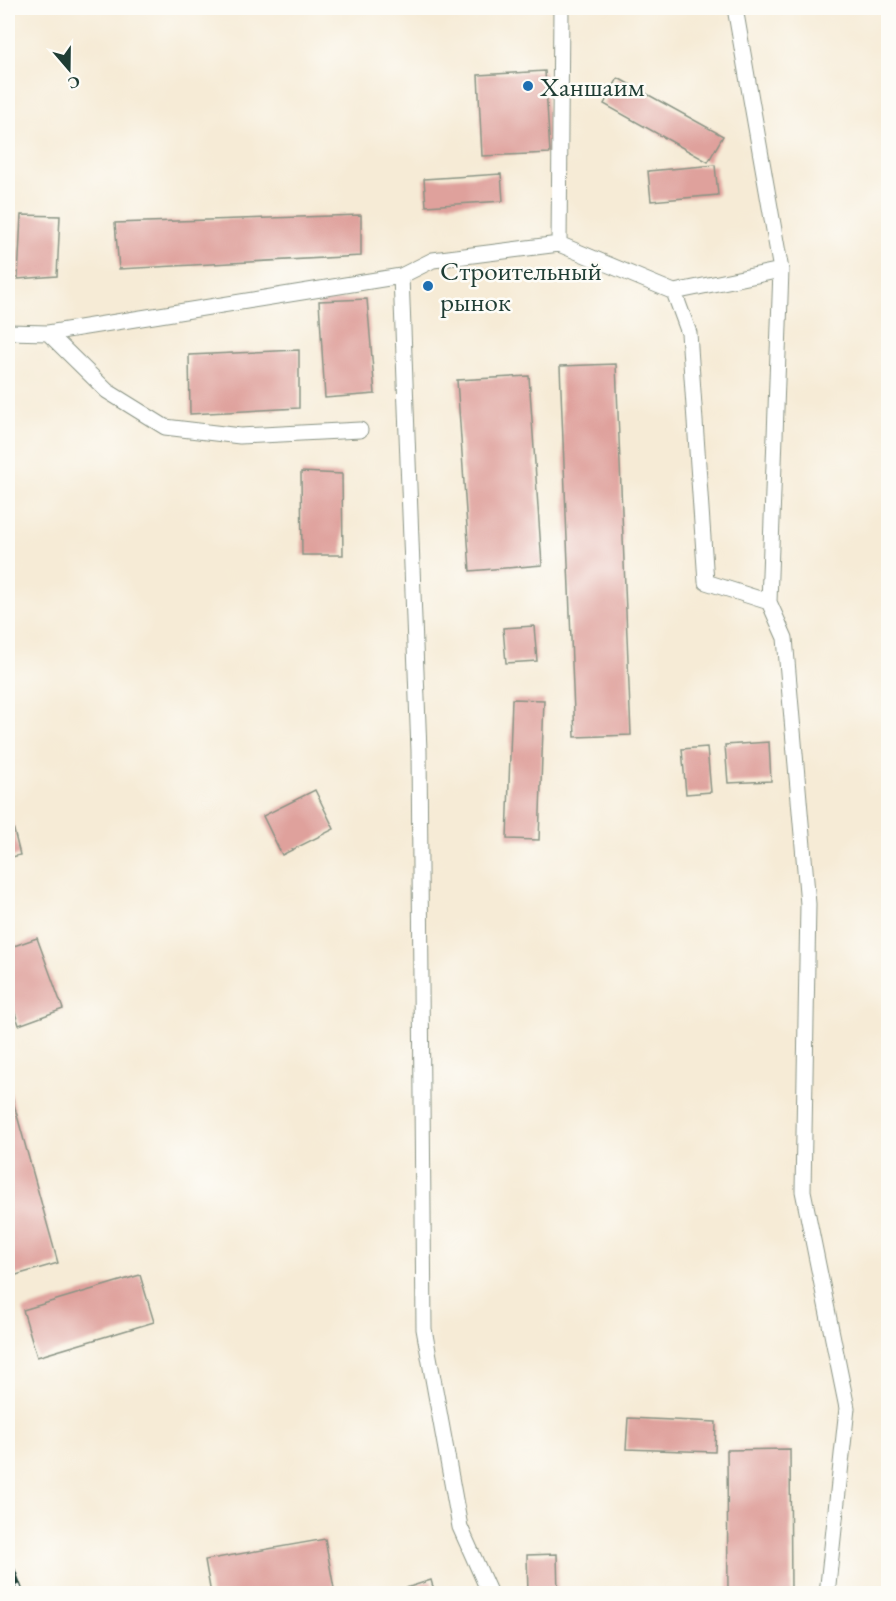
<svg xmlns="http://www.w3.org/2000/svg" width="896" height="1601" font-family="'EB Garamond',serif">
<rect width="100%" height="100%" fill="#fdfcf7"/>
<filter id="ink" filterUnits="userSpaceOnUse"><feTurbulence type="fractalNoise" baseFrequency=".0167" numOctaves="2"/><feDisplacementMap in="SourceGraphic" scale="12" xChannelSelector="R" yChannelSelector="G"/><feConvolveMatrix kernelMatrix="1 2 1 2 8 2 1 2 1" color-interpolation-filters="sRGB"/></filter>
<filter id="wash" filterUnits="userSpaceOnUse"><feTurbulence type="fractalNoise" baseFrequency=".008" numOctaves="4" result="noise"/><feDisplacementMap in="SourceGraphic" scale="24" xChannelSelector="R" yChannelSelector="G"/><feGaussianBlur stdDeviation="1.35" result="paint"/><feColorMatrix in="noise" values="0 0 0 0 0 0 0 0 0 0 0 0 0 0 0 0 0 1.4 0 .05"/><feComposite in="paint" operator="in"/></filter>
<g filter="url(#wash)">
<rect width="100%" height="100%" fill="#f6ebd6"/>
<g id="blocks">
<path fill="#dfa19c" d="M545,71L550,153L482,156L478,75Z
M618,78L723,136L708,162L604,104Z
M715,165L718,195L651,201L648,171Z
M501,174L503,201L426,206L424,179Z
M21,215L60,216L57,276L18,279Z
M361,215V256L119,269L115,223Z
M367,299L375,394L325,398L319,301Z
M299,350V408L190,414L189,355Z
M616,364L631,735L575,737L560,366Z
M529,376L542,565L470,571L457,380Z
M301,472L342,474L343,555H302Z
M534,626L537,661L506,663L503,628Z
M512,699L544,700L539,840L507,839Z
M769,742L771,781L728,783L725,745Z
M707,747L711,792L686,794L682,749Z
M315,790L334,829L282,855L263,816Z
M8,806L20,855L8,858Z
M37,938L63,1009L19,1025L8,992V948Z
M8,1083L58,1263L9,1277L8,1273Z
M140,1275L154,1322L37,1357L23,1310Z
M628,1418L716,1422L715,1452L626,1449Z
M790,1449L791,1594H728L727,1450Z
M325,1539L335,1594H211L205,1560Z
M557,1554L558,1594H528L527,1555Z
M431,1580L435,1594H404L403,1589Z"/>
</g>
</g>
<g filter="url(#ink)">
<use href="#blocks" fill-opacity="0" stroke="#8a9485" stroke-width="1.5"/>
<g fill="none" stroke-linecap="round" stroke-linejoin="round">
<g stroke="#8a9485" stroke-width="17">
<path id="lane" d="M735,8L781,270
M559,244L674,292L689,333L706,582L769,602L785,638L808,904L803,1191L847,1408L827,1594
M674,292L781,270L769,602
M8,332L48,333L107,391L165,427L240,436L360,430
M48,333L401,276
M490,1594L460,1527L424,1329L419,751L401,276L433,260L559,244L561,8"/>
</g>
<use href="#lane" stroke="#fff" stroke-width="15"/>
<g stroke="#1f3d34" stroke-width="7">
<path id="rail" d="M8,1559L21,1594"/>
</g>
<use href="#rail" stroke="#fdfcf7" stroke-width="4.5" stroke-dasharray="14" stroke-linecap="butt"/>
</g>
</g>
<g fill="#1f6fb2" stroke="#fdfcf7" stroke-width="2">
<circle cx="528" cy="86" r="6"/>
<circle cx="428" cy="286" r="6"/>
</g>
<g text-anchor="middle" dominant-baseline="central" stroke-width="5" stroke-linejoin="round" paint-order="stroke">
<g font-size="27" fill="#1f3d34" stroke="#fdfcf7" text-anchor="start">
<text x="540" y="86">Ханшаим</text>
<text x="440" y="270">Строительный<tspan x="440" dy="31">рынок</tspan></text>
</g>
</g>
<rect width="896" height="1601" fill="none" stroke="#fdfcf7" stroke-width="30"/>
<g transform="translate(69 69) rotate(160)" stroke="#fdfcf7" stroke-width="4.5" paint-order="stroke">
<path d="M0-4.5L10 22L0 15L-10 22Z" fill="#1f3d34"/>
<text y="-9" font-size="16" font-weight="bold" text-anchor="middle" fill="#1f3d34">С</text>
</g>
</svg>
